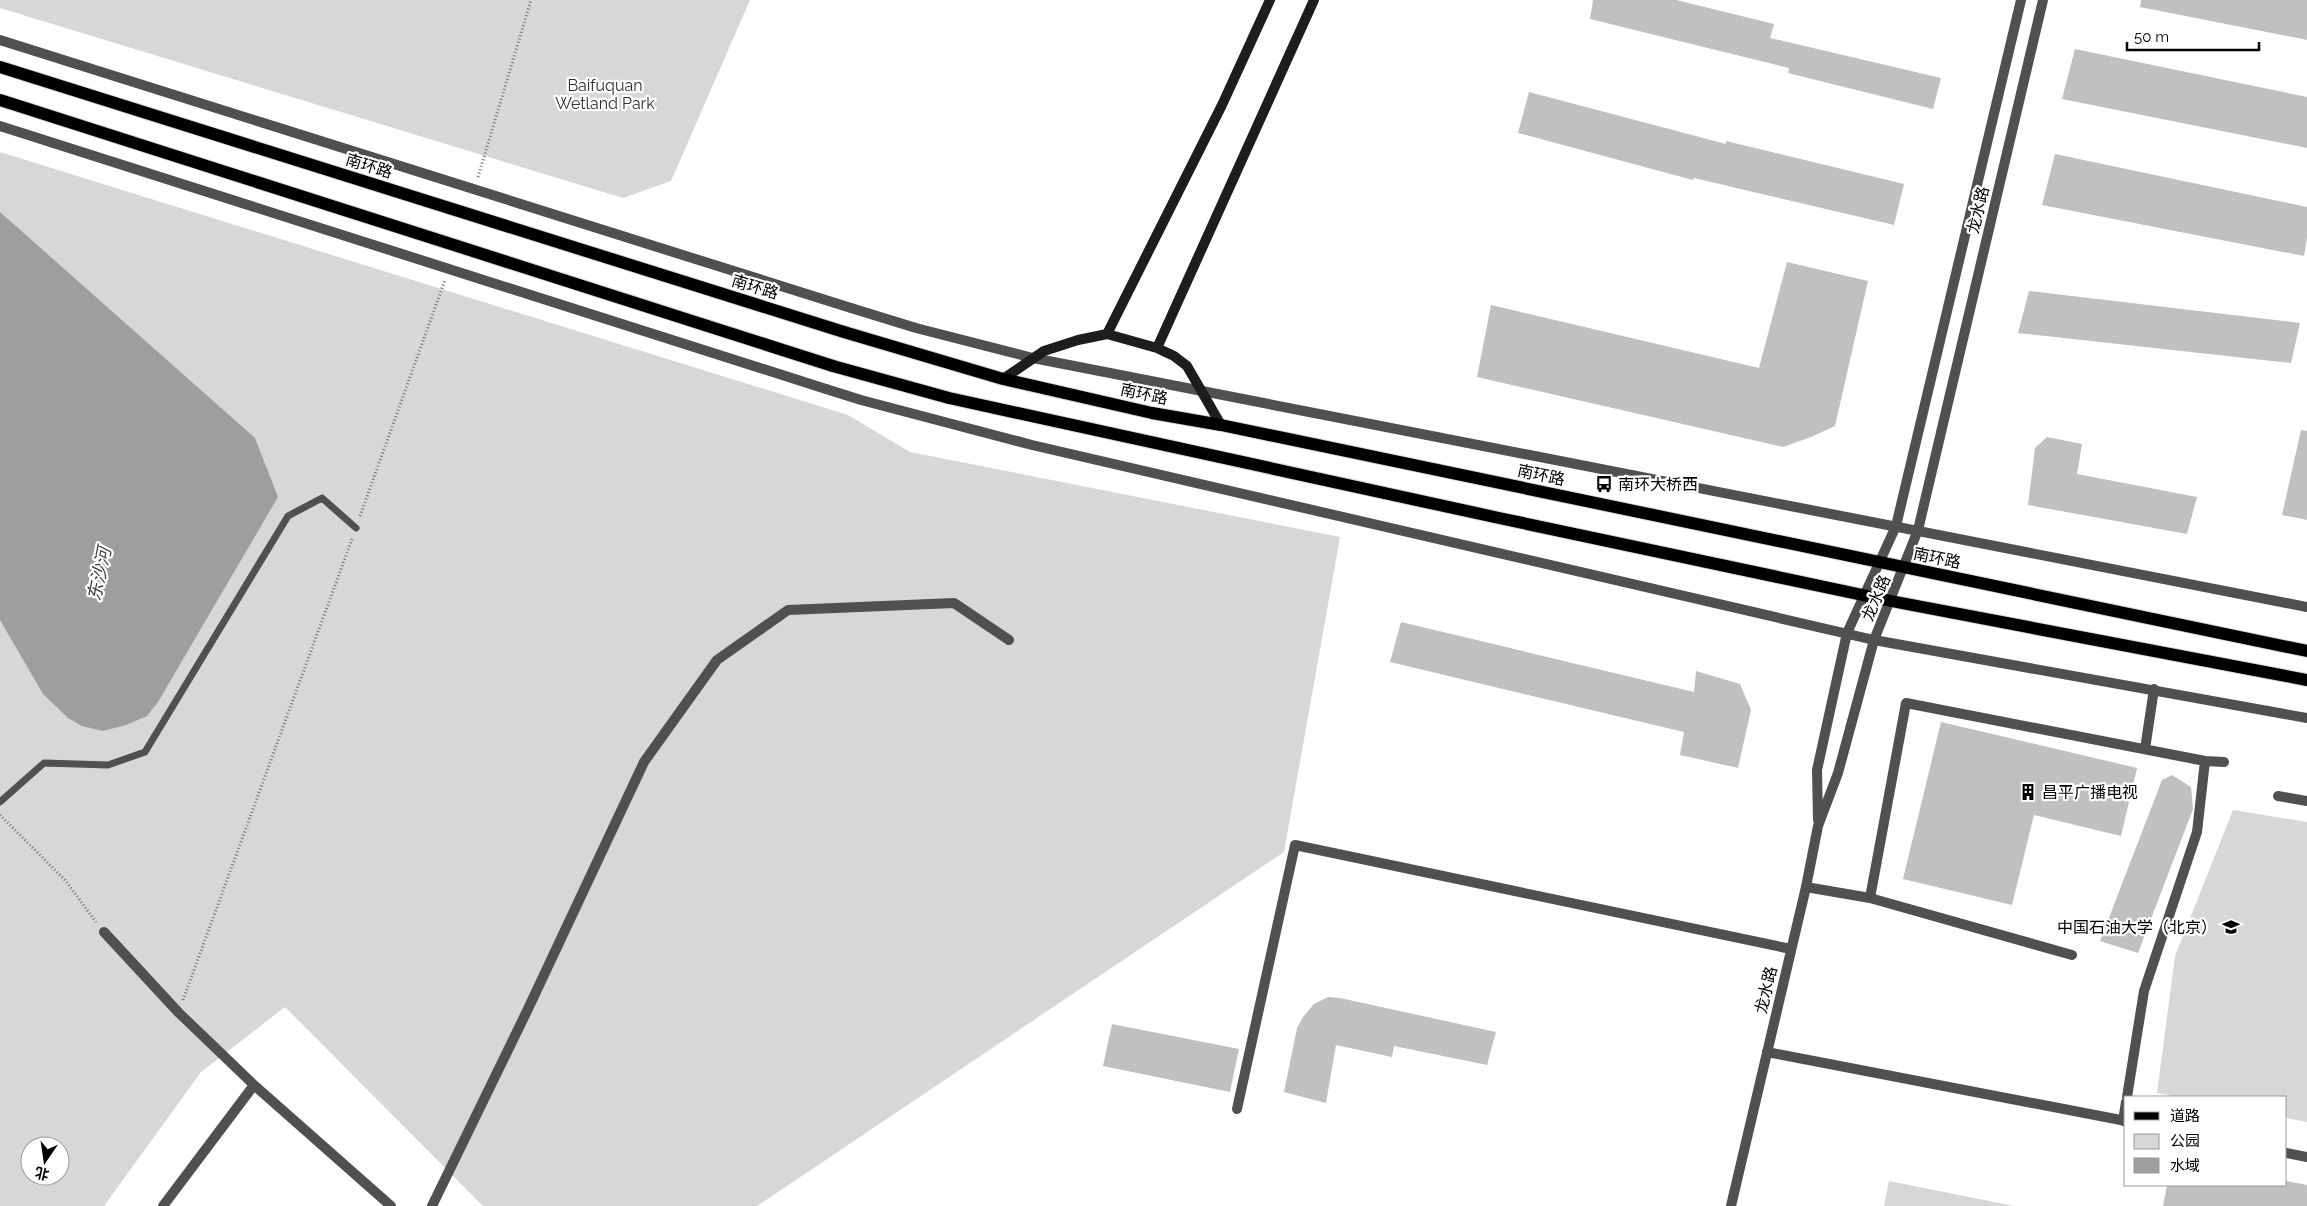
<svg xmlns="http://www.w3.org/2000/svg" width="2307" height="1206" font-family="Raleway,'Noto Sans SC',sans-serif">
<rect width="100%" height="100%" fill="#fff"/>
<path fill="#d7d7d7" fill-rule="evenodd" d="M0,0H750L671,181L623,198L0,8Z
M0,152L848,415L910,452L1340,537L1284,852L757,1206H483L285,1007L201,1072L104,1206H0ZM30,1146H60V1176H30Z
M2233,810L2307,822V1122L2286,1118V1097H2178L2157,1093L2175,956Z
M1889,1181L2014,1206H1884Z"/>
<path fill="#9e9e9e" d="M0,212L255,438L278,497L158,702L147,716L126,725L103,731L82,726L68,718L43,694L0,620Z"/>
<path fill="#c0c0c0" d="M1593,0H1676L1774,24L1770,38L1941,78L1933,109L1788,73L1789,68L1590,19Z
M2141,0H2307V40L2140,7Z
M2075,49L2307,97V148L2062,99Z
M1529,92L1726,144V141L1904,184L1894,225L1694,178L1693,180L1518,133Z
M2055,154L2307,207V238L2304,256L2042,205Z
M1787,262L1868,281L1835,426L1811,437L1783,447L1477,377L1491,305L1759,368Z
M2029,291L2300,323L2291,363L2018,333Z
M2301,430L2307,431V520L2282,515Z
M2047,437L2082,444L2077,474L2197,497L2187,534L2028,505L2035,448Z
M1401,622L1694,692L1696,671L1740,684L1751,710L1738,768L1680,755L1684,732L1390,662Z
M1941,722L2137,768L2121,836L2034,815L2012,905L1903,879Z
M2172,775L2191,787L2193,809L2138,953L2100,941L2162,780Z
M1328,997L1340,998L1496,1032L1487,1065L1394,1046L1392,1057L1336,1045L1326,1103L1284,1092L1297,1028L1303,1017L1314,1004Z
M1112,1024L1239,1049L1230,1092L1103,1066Z
M2286,1181L2307,1185V1206H2163L2167,1185H2286Z"/>
<g fill="none" stroke-linecap="round" stroke-linejoin="round">
<g stroke="#dbdbdb" stroke-width="14">
<path id="primary" d="M844,332L1003,379L1152,413L1221,425L2307,651
M833,366L949,398L1499,518L1891,601L2307,680"/>
</g>
<path stroke="#727272" stroke-width="3" stroke-dasharray="1 2.5" stroke-linecap="butt" d="M478,177L531,0
M360,516L445,280
M0,815L65,880L96,922
M183,1000L352,539"/>
<path stroke="#505050" stroke-width="7" d="M0,802L44,763L108,765L145,752L288,516L322,498L356,528"/>
<path stroke="#505050" stroke-width="10" d="M851,308L916,328L1033,358L2307,607
M826,389L861,400L1032,445L1874,640L2307,718
M2145,749L2154,689
M2278,796L2307,801
M1806,887L1870,898L2072,955
M1870,898L1906,703L2205,761L2224,762
M1767,1052L2126,1121
M2127,1097L2144,991L2197,832L2205,761
M1237,1109L1295,845L1791,949
M2123,1121L2126,1102
M2286,1153L2307,1157
M432,1206L527,1011L644,762L717,660L788,610L954,603L1009,640"/>
<path stroke="#505050" stroke-width="10" d="M1818,820L1817,770L1847,633L1896,526L2021,0
M104,932L179,1013L254,1085L391,1206
M163,1206L254,1085
M1731,1206L1806,887L1818,826L1838,773L1874,640L1918,530L2043,0"/>
<path stroke="#1d1d1d" stroke-width="10" d="M1107,334L1222,105L1270,0
M1157,348L1314,0
M1003,379L1044,351L1078,340L1107,334L1157,348L1174,356L1187,366L1221,425"/>
<use href="#primary" stroke="#000" stroke-width="12"/>
<g stroke="#dbdbdb" stroke-width="14" stroke-linecap="butt">
<path id="primary-bridge" d="M0,67L844,332
M0,100L833,366"/>
</g>
<path stroke="#505050" stroke-width="10" d="M0,40L851,308
M0,126L826,389"/>
<use href="#primary-bridge" stroke="#000" stroke-width="12"/>
</g>
<defs>
<g id="bus-bare" transform="scale(1.35)"><path d="M-5-6H5V4H4V6H2V4H-2V6H-4V4H-5ZM-3.5-4V0h7V-4ZM-3.5 1.2v1.5H-2V1.2ZM2 1.2v1.5H3.5V1.2Z" fill="#000" stroke="#fff" stroke-width="2.5" paint-order="stroke"/></g>
<g id="building-bare" transform="scale(1.35)"><path d="M-4-6H4V6H1V3H-1V6H-4ZM-2.5-4.3h1.7v1.8h-1.7ZM.8-4.3h1.7v1.8H.8ZM-2.5-1h1.7V.8h-1.7ZM.8-1h1.7V.8H.8Z" fill="#000" stroke="#fff" stroke-width="2.5" paint-order="stroke"/></g>
<g id="university-bare" transform="scale(1.35)"><path d="M0-5L7-2L0 1L-7-2ZM-4 1L0 2.5L4 1V4Q0 6-4 4Z" fill="#000" stroke="#fff" stroke-width="2.5" paint-order="stroke"/></g>
</defs>
<g fill-rule="evenodd">
<use href="#bus-bare" x="1604" y="484"/>
<use href="#building-bare" x="2028" y="792"/>
<use href="#university-bare" x="2231" y="927"/>
</g>
<g text-anchor="middle" dominant-baseline="central" stroke-width="4.5" stroke-linejoin="round" paint-order="stroke">
<g font-size="16" fill="#2e2e2e" stroke="#fff">
<text x="605" y="85">Baifuquan<tspan x="605" dy="18">Wetland Park</tspan></text>
</g>
<g font-size="16" fill="#000" stroke="#fff">
<text transform="translate(369 166) rotate(17)">南环路</text>
<text transform="translate(1978 210) rotate(-77)">龙水路</text>
<text transform="translate(755 287) rotate(17)">南环路</text>
<text transform="translate(1144 394) rotate(12)">南环路</text>
<text transform="translate(1541 475) rotate(12)">南环路</text>
<text transform="translate(1937 558) rotate(12)">南环路</text>
<text transform="translate(1876 598) rotate(-67)">龙水路</text>
<text transform="translate(1766 990) rotate(-77)">龙水路</text>
</g>
<g font-size="16" fill="#000" stroke="#fff" text-anchor="start">
<text x="1618" y="484">南环大桥西</text>
<text x="2042" y="792">昌平广播电视</text>
<text x="2217" y="927" text-anchor="end">中国石油大学（北京）</text>
</g>
<g font-size="18" font-style="italic" fill="#3f3f3f" stroke="#fff">
<text transform="translate(99 574) rotate(-78)">东沙河</text>
</g>
</g>
<rect x="2124" y="1096" width="162" height="90" fill="#ffffff" stroke="#999999"/>
<rect x="2134" y="1112" width="25" height="8" fill="#000000" stroke="#999999"/>
<text x="2170" y="1121" font-size="15" fill="#000000">道路</text>
<rect x="2134" y="1134" width="25" height="15" fill="#d7d7d7" stroke="#999999"/>
<text x="2170" y="1146" font-size="15" fill="#000000">公园</text>
<rect x="2134" y="1158" width="25" height="15" fill="#9e9e9e" stroke="#999999"/>
<text x="2170" y="1171" font-size="15" fill="#000000">水域</text>
<g transform="translate(45 1161) rotate(193)"><circle r="24" fill="#ffffff" stroke="#999999"/>
<path d="M0-4L9 19L0 12L-9 19Z" fill="#000000"/>
<text y="-8" font-size="14" font-weight="bold" text-anchor="middle" fill="#000000">北</text>
</g>
<path d="M2127 42v8h132v-8" fill="none" stroke="#000000" stroke-width="2.5"/>
<text x="2134" y="42" font-size="15" fill="#000000" stroke="#ffffff" stroke-width="4" paint-order="stroke">50 m</text>
</svg>
